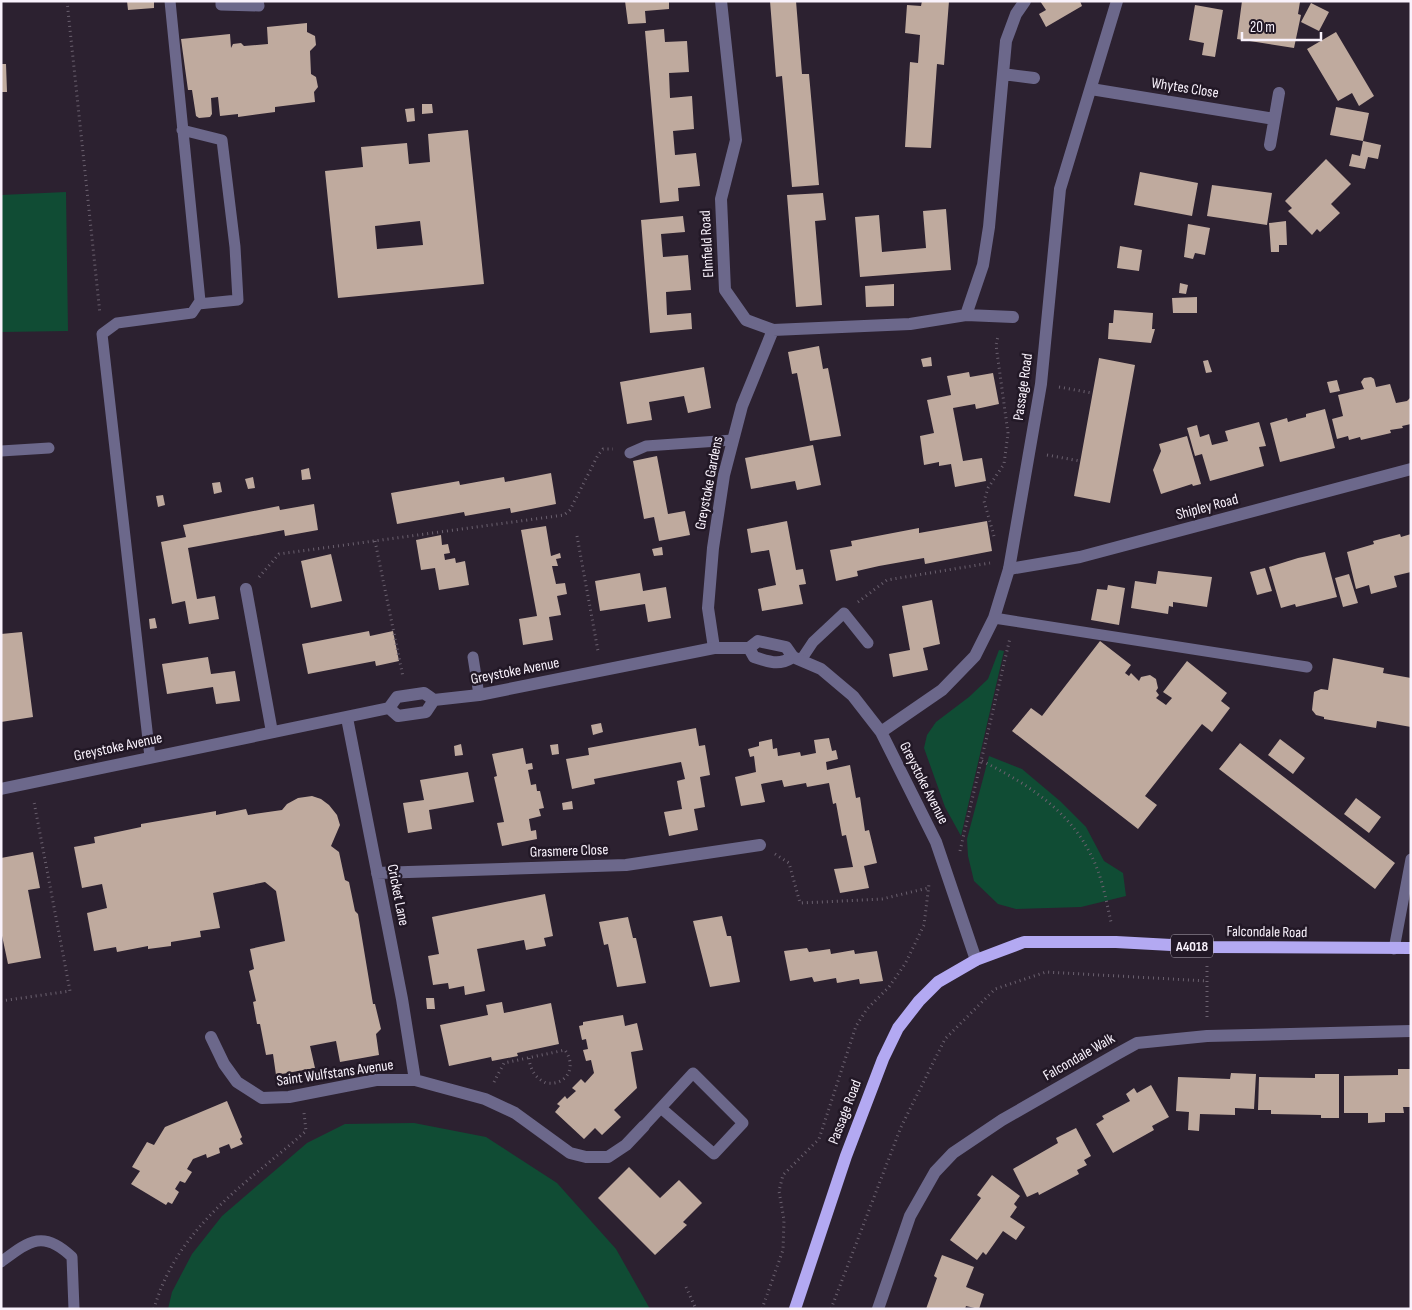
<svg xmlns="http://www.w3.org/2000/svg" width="1412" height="1310" font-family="'Sofia Sans Condensed',sans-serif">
<rect width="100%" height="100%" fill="#2c2130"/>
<path fill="#104c34" d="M66,192L68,331L1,332V195Z
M999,650L1004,651L961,836L945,807L924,748L927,735L936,722L969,697L988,679Z
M989,756L1022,769L1060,801L1086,827L1104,861L1123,873L1126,896L1081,907L1016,909L998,904L974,881L968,856L967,839Z
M414,1123L486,1137L557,1183L616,1249L650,1309H168L172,1292L192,1254L222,1216L307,1143L345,1124Z"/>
<path fill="#bfaa9e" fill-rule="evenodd" d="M127,1H154V8L128,10Z
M625,1H669V9L645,11L646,23L628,24Z
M770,1H796L802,74H809L819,185L792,187L782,76L776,77Z
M922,1H949L944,65L937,64L931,148L905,147L910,62L918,63L920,35L905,33L907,5L921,6Z
M1040,1H1080L1082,6L1046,27L1039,14L1046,10Z
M1242,1L1300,2L1298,14L1301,15L1294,48L1237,39Z
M1311,3L1329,12L1319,31L1301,22Z
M1195,5L1223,10L1215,57L1202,55L1204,43L1189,40Z
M307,23V32L315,36L316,45L310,51L311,74L316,77L318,87L314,92L315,102L275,107V112L238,117V114L220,116L218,97L211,98L212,114L210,117L199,118L196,116L192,90H188L181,39L230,34L231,48L233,44L241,43L244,46L268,44L267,27Z
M664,29L665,42L687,41L689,72L669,73L670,98L692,96L694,129L673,131L675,155L696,153L700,186L678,188L679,201L660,203L645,31Z
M1336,32L1374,96L1359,106L1352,93L1338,101L1307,49Z
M1,64H6L7,92H1Z
M422,104H432L433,113L422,114Z
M1336,107L1369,113L1363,141L1381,145L1378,159L1368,157L1365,169L1349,166L1352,154L1360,156L1363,141L1330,135Z
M414,108L415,121L407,122L405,109Z
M468,130L484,284L338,298L325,171L363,167L361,147L407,143L409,164L430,162L428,134ZM420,221L423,245L377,249L375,226Z
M1326,159L1351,184L1331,204L1340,213L1320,232L1317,229L1312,235L1288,211L1292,208L1285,201Z
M1140,172L1198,183L1192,216L1134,205Z
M1212,185L1272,193L1267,225L1207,216Z
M823,193L826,220L815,221L822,305L796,307L787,195Z
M946,209L951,270L860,277L855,217L879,215L882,252L926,248L923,211Z
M683,216L685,232L661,234L663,257L688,255L691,290L666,292L667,315L691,313L692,329L650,333L641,220Z
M1286,221L1287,245H1279V252H1271L1269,223Z
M1188,224L1210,228L1205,255L1195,253L1193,259L1184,257Z
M1120,246L1142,250L1139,271L1117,268Z
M1180,283L1188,285L1186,294L1179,293Z
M894,284V306L866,307L865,286Z
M1197,297V313H1173L1172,298Z
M1114,310L1153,313L1152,329H1155L1151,343L1108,339L1109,323H1113Z
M819,346L823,369L828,368L841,436L810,441L797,373L792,374L788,352Z
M931,357L932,366L923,367L921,359Z
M1099,358L1135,365L1110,503L1074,496Z
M1208,360L1212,372L1206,373L1203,361Z
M704,367L711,408L688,413L684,396L649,402L652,420L627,424L620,382Z
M969,372L970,377L993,373L999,404L976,409L975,404L953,408L963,461L982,458L986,481L955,487L951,464L939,466V462L924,465L920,436L934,433L927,400L951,395L947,376Z
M1371,377L1374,379L1376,387L1390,384L1396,403L1407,401L1411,397V424L1402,426L1403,428L1390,430L1391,433L1361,440L1360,437L1349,440L1348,436L1337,439L1332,419L1343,416L1338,395L1364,389L1361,382L1364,378Z
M1337,380L1340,391L1330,393L1327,382Z
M1325,409L1335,448L1280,462L1270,423L1287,418L1288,422L1298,419L1306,417V414Z
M1259,422L1266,446L1259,447L1264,466L1210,481L1202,454L1195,456L1187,428L1197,425L1200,437L1209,434L1212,445L1228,441L1225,431Z
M1187,436L1201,484L1193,486L1192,484L1161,494L1153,470L1161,451L1159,444Z
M813,445L821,485L797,490L795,481L751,489L745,458Z
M657,456L668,514L685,511L690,535L659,541L654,517L644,519L633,461Z
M309,468L311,479L302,480L301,470Z
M551,473L556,504L511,513L510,508L465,516L464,512L397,524L391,493L459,481L460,485L504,477L505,482Z
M253,477L255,488L248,489L245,479Z
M220,482L222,492L214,494L212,483Z
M163,495L165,505L158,507L156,496Z
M314,504L318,530L285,536L284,530L188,548L197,599L215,596L219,619L189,624L185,601L172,604L161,542L186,537L183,525L279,506L280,510Z
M787,521L796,570L803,569L806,584L799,585L803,604L762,611L758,589L776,585L769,550L751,553L747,529Z
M987,521L992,551L925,564L924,558L879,566L857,571L858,576L836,581L830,550L852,546L851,541L919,528V533Z
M546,526L551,556L560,553L561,558L556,559L558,566H552L556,584L565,583L567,594L557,596L561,615L549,617L553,640L523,645L519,619L537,616L521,530Z
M1400,534L1401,537L1411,534V572L1394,576L1397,587L1371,594L1369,585L1356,589L1347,552L1374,544L1373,541Z
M441,535L442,545L448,544L450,553L444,554L445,560L455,558L456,563L465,561L469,585L439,590L435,568L421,570L416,540Z
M662,547L663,555L654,556L652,549Z
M1325,552L1337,597L1296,607L1295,604L1281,608L1269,567L1298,558Z
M331,554L342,601L311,608L301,561Z
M1265,568L1272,591L1257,595L1250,572Z
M1158,571L1212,577L1207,607L1173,602V607L1169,606L1168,614L1131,608L1135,581L1156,584Z
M640,573L643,591L666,587L671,618L648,622L645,604L600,611L595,581Z
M1349,574L1358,603L1343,607L1335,578Z
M1108,585L1125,588L1119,625L1091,620L1097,589L1107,590Z
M932,600L940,644L923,648L928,670L893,677L889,654L910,650L902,606Z
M155,618L157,628L150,629L149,619Z
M369,631L370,636L393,631L399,661L376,666L375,661L308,674L302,644Z
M22,632L33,717L1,722V634Z
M1100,641L1131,665L1125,673L1129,676L1131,673L1139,681L1141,677L1150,675L1156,679L1158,688L1156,691L1159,695L1156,698L1166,705L1172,698L1163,692L1187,661L1227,693L1221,701L1230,708L1212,732L1202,724L1145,796L1157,805L1138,829L1012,731L1031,708L1042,716Z
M208,657L211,674L235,671L240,701L216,704L213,687L167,694L162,664Z
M1333,658L1384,668L1383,673L1411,678V727L1377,721L1376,728L1324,719V717L1316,715L1312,710L1314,692L1321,689L1328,690Z
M601,723L603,732L593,735L591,725Z
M696,728L699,746L705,745L710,775L700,777L705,807L694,809L698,830L669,836L664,812L682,809L677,781L685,779L681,762L594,779L595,784L572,789L566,759L589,755L588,748Z
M829,738L832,751L836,750L838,759L826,762L827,770L850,765L856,798L860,797L865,831L869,830L877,863L864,866L869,888L840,893L834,869L853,867L846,835L842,836L836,803L833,804L829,783L807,787L806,783L784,787L782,780L761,784L765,802L741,806L735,777L756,772L754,756L750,757L748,749L759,746V742L772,739L773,749L777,748L778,756L800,752L801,756L816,753L814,740Z
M1280,739L1305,758L1293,774L1268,755Z
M1240,743L1395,863L1375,889L1219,769Z
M461,744L463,755L455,756L454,746Z
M558,744L559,754L552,755L550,745Z
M523,748L526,764L532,763L533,769L528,770L531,785L536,784L537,791H540L544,808L539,809L541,816L529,819L531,831L536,830L537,839L502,846L497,823L504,822L494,777L497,776L492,754Z
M468,772L474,802L429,810L432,829L408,833L403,803L424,800L420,780Z
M312,796L321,799L329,805L337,815L340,825L331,846L339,852L345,880L349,882L355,911L358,914L373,1004H375L381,1029L376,1034L379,1055L340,1062L336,1041L310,1046L315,1068L276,1075L273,1054L266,1055L260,1024H257L253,1002L256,1001L249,971L254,969L250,949L285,941L276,891L265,882L213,893L220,928L200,931L201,937L171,942V946L148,949V946L117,952L116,947L94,951L87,913L107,908L102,884L82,888L74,847L95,843L94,837L141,827V824L216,811V815L246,809L248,815L282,810L287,804L298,798Z
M1356,798L1381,817L1369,833L1344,814Z
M572,801L573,809L563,810L562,803Z
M33,852L40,888L28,890L41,958L8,964L1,931V858Z
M545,894L553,936L544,938L546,946L526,950L524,940L477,949L485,991L465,995L464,986L449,989L448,983L433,985L428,956L439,954L432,917Z
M722,916L727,936H731L740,982L710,987L693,921Z
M628,917L633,938H636L646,983L617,987L608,944L604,945L599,922Z
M807,948L809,952L830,949L831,954L854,950L855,954L877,951L883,981L860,984L859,979L837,983L836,978L814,982L812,977L790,981L784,951Z
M426,998H434L435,1009H427Z
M502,1002L504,1013L551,1003L559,1044L517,1053L518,1056L492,1061L491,1057L449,1066L440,1025L488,1015L486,1005Z
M623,1015L625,1026L637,1023L643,1050L631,1052L637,1088L614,1110L621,1117L602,1135L595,1128L584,1139L555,1112L560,1106L557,1104L565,1096L567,1099L576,1091L572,1088L581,1079L585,1083L594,1073L591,1060L586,1061L583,1050L588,1049L586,1039L582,1040L579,1026L583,1025V1022Z
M1398,1069H1411V1107H1403L1404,1113H1385V1122L1368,1123V1113H1344V1076L1398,1075Z
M1231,1073L1256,1074L1254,1109L1235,1108V1115L1200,1114L1199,1131L1188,1130L1189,1112L1176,1111L1178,1077L1230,1079Z
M1315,1074H1339V1118H1321V1115L1271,1114V1110H1258L1259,1077L1315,1078Z
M1151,1085L1169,1117L1152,1126L1154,1130L1113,1153L1096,1124L1104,1119L1102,1116L1130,1101L1126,1094L1134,1088L1137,1093Z
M227,1101L242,1137L240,1139L243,1144L231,1149L229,1144L219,1148L220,1153L207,1158L206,1154L193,1159L187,1169L192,1172L185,1183L180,1181L175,1189L179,1192L172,1204L168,1202L166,1205L131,1184L140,1171L132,1167L147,1142L154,1145L165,1127Z
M1076,1128L1091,1156L1084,1160L1087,1165L1077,1170L1079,1174L1039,1195L1038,1192L1027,1197L1013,1169L1058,1143L1056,1138Z
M629,1167L660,1198L679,1180L702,1203L683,1222L687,1225L655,1255L598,1198Z
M992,1175L1020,1196L1014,1204L1017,1207L1010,1217L1025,1227L1016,1240L1003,1231L986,1255L983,1252L977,1260L950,1240L981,1198L977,1195Z
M942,1255L974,1267L966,1287L984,1294L979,1309L966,1306L965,1309H926L937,1278L934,1276Z"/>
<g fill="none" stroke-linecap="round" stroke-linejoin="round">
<path stroke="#6b616f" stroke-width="3" stroke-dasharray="1 4" stroke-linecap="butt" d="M67,1L100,314
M1059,387L1092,393
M1047,455L1080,461
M577,536L598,651
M994,536L984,501L988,488L1004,464L1008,433L996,345L998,336
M375,541L403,677
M259,577L279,554L564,515L570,510L598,455L603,449H613
M858,602L887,580L990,563
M982,761C1026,783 1069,810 1091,855C1102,876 1106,900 1111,922
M960,851L1010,638
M775,854L789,863L800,903L882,899L928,888
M1,1001L70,991L34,802
M1207,1017V966
M494,1082L504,1063L565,1050C577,1067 567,1086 546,1083C535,1078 530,1069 529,1058
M686,1287L696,1309
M154,1309C177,1227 246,1184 306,1131L304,1113
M762,1309L783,1250L784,1220L779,1191L783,1175L819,1139L856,1026L867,1009L889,987L905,964L924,925L929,884
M831,1309L901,1127L945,1039L995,989L1046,972L1207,981"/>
<path stroke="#6c688b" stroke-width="11" d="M221,1V5L259,6L258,1
M182,130L222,140L235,247L238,300L198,304
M1,451L49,448
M630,453L646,446L733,440
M994,618L1307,667
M473,657L479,695
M801,660L813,642L844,613L868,643
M150,757L102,334L117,323L192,313L200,301L170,1
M1394,949L1411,859
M644,1126L693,1073L743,1123L714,1154L661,1108
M1,1262C29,1241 43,1229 72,1257L74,1309"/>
<path stroke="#6c688b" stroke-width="12" d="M721,1L736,140L721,199L725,290L746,320L773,330L910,324L966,315L1013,317
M1003,74L1034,78
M1091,89L1274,119
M1270,145L1279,93
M966,315L983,265L989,227L1006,41L1016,14L1025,1
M1009,569L1080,557L1411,469
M246,589L272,732
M714,648L708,608L713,548L724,475L742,406L773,330
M347,718L402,999L415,1080
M377,873L626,865L760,845
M211,1037L224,1064L237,1082L262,1098L289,1097L376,1080H415L485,1099L515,1113L570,1153L586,1157H608L626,1145L644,1126
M878,1309L910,1216L935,1172L953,1153L1002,1120L1117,1054L1137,1043L1207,1036L1411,1031"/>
<path stroke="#6c688b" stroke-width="12" d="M749,648L754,657C771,662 778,666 793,657
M389,708L398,716L426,712L434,700
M881,732L942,690L975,656L994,618L1009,569L1041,384L1060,189L1117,1
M1,789L389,708L397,697L424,693L434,700L479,695L714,648H749L758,641L786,647L793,657L821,669L853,696L881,732L936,842L976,960"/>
<path stroke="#b3a9f2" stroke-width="12" d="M795,1309L846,1156L883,1059L898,1028L919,1001L938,982L976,960L1024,942H1116L1208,947L1411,948"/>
</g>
<g text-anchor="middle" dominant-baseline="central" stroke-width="5" stroke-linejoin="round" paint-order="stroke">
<rect fill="#221826" stroke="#b8b1bc" stroke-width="1" x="1171" y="934.5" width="42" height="23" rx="4"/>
<g font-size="14" font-weight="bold" fill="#f9f2fc">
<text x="1192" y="946">A4018</text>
</g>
<g font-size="15" fill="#f9f2fc" stroke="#221826">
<text transform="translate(1185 88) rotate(9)">Whytes Close</text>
<text transform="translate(707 244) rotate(-93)">Elmfield Road</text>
<text transform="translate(1023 387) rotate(-82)">Passage Road</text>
<text transform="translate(709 483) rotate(-79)">Greystoke Gardens</text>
<text transform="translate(1207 507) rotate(-15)">Shipley Road</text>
<text transform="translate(515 671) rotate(-11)">Greystoke Avenue</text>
<text transform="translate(118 747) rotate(-12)">Greystoke Avenue</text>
<text transform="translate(924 783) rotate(63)">Greystoke Avenue</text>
<text transform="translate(569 851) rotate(-2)">Grasmere Close</text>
<text transform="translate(398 895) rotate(79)">Cricket Lane</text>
<text transform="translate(1267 932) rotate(1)">Falcondale Road</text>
<text transform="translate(1079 1057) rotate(-30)">Falcondale Walk</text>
<text transform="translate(335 1073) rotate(-8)">Saint Wulfstans Avenue</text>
<text transform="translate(845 1112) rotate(-69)">Passage Road</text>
</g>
</g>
<rect width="1412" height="1310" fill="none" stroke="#f9f2fc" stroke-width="5"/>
<path d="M1242 32v8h79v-8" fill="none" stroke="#f9f2fc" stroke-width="2.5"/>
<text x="1250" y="32" font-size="15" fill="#f9f2fc" stroke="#221826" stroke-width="4" paint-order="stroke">20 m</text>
</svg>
